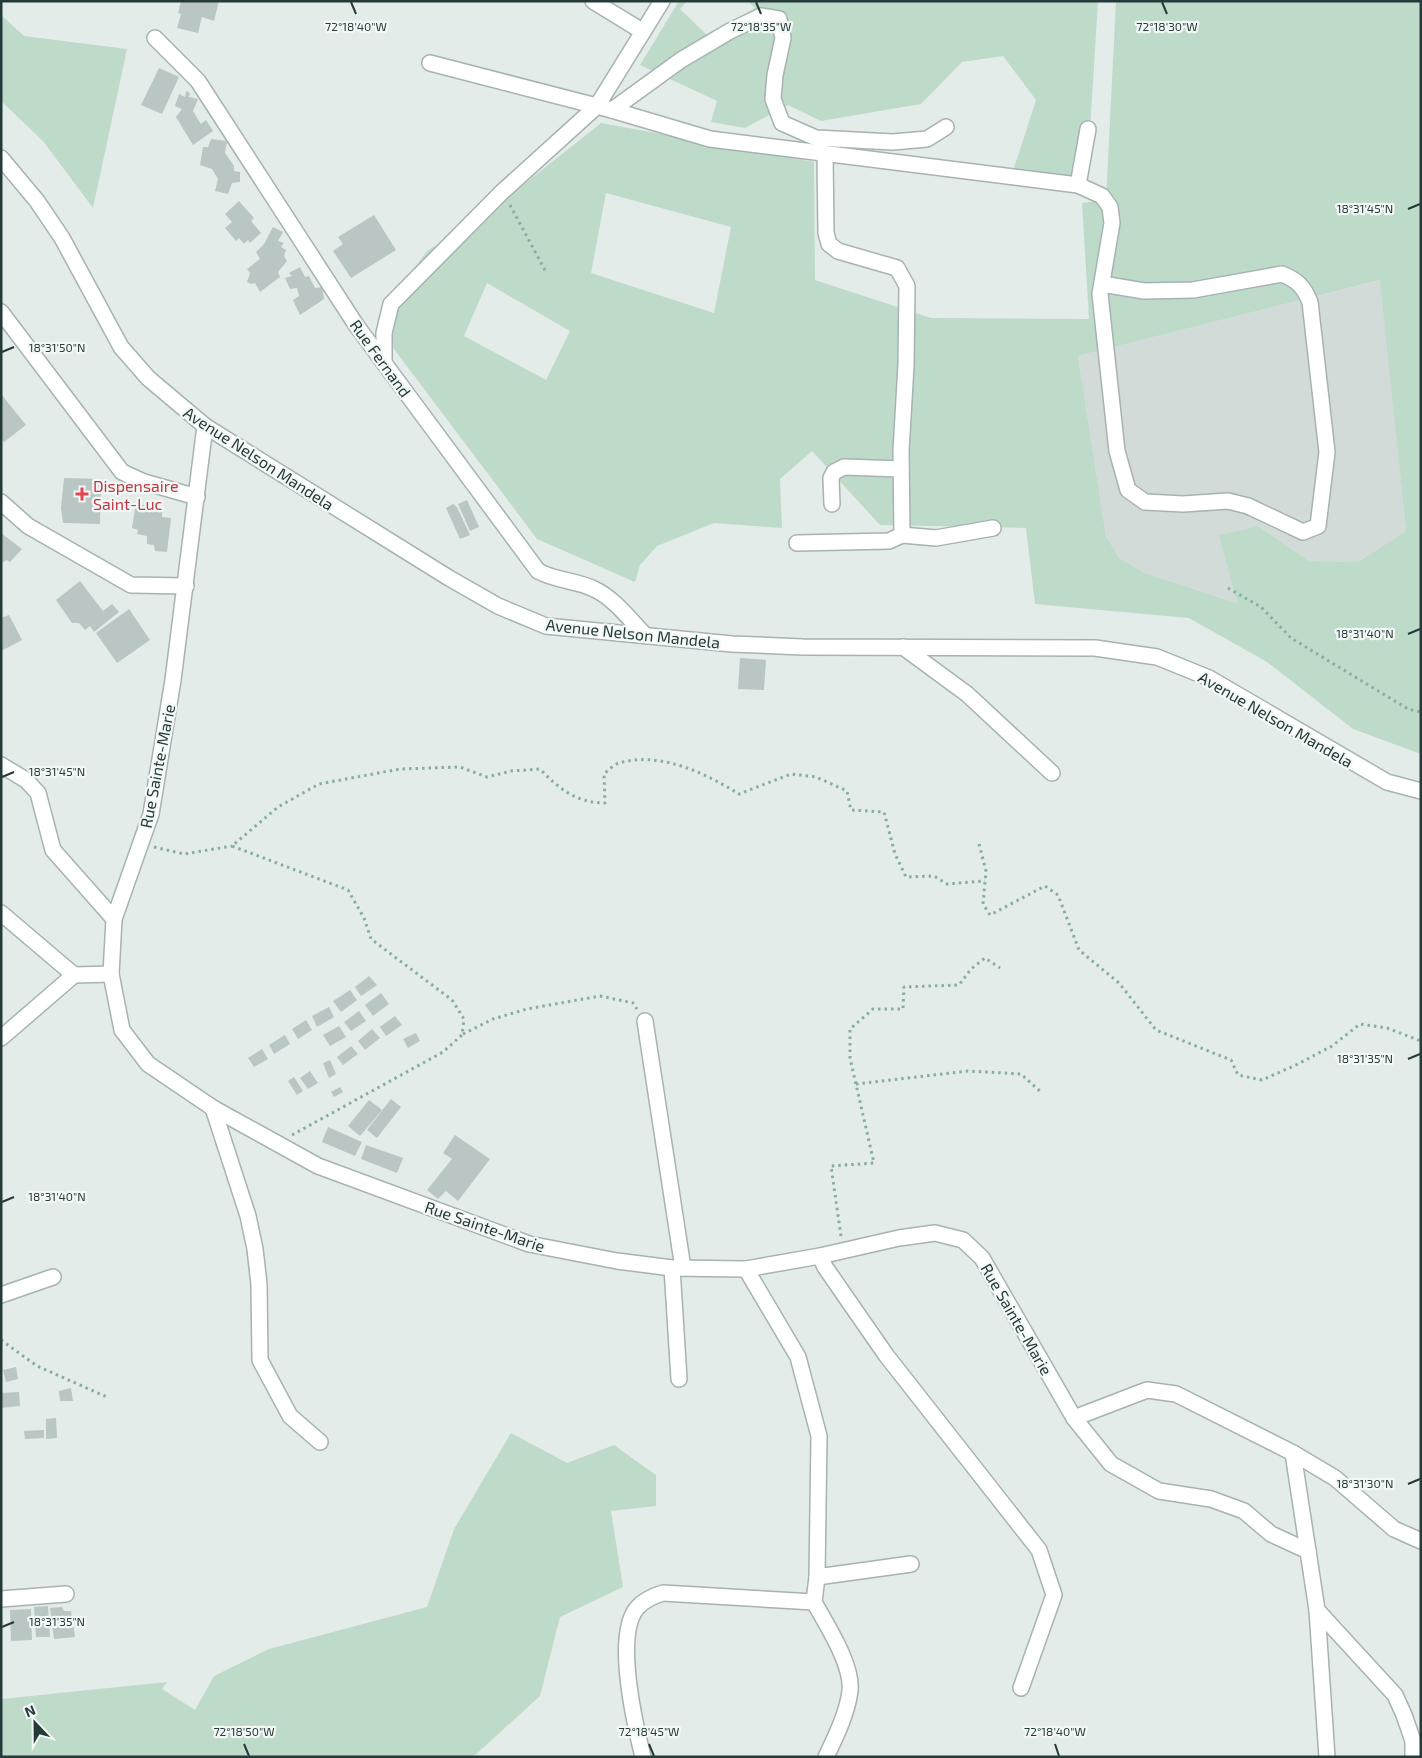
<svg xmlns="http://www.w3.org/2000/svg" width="1422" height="1758" font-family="'Exo 2',sans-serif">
<rect width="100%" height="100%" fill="#e3ece9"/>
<!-- built -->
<polygon fill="#d2dbd8" points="1381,280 1406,531 1358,562 1309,561 1258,526 1220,535 1237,603 1145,573 1119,558 1106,536 1078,356"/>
<!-- green -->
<g fill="#bedbca" fill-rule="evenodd">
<polygon points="679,1 687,1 680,9 708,36 755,8 748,1 1098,1 1087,178 1013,171 1036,100 1003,56 962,62 921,104 821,121 788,105 745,128 711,122 717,101 640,65"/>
<path d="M1116 1H1421V754L1353 729 1267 662 1189 618 1035 604 1026 528 880 525 812 451 780 479 782 528 714 523 657 546 640 565 635 582 537 539 391 345 392 299 427 251 484 216 601 123 814 162 815 280 931 318 1089 319 1082 203 1106 200ZM606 193 731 227 714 313 591 273ZM1380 280 1406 531 1358 562 1309 561 1258 526 1219 535 1237 603 1145 573 1119 558 1106 536 1078 356ZM487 283 570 331 546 380 464 336Z"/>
<polygon points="1,15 24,36 127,49 93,208 43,141 1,101"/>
<polygon points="511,1433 567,1463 614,1445 656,1475 656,1506 611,1511 623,1587 560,1617 540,1696 473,1757 1,1757 1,1699 167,1682 162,1689 195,1710 214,1676 269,1649 427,1607 454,1529"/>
</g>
<!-- building -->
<g fill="#b9c6c3">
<polygon points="181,1 219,1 214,21 202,17 198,33 177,28 181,14 178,13"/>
<polygon points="159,68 179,77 162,114 141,105"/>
<polygon points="186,91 190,93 189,97 198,99 193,111 201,124 206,120 213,131 193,145 176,117 182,109 175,106 179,94 185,97"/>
<polygon points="211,139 227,141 225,153 234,166 234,171 240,172 240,182 232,183 228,194 215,191 218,179 212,169 200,165 203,147 208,147"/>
<polygon points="239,201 254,218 251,221 261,233 250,243 248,240 244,244 239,238 236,241 225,228 232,222 225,214"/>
<polygon points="374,215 396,250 351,278 333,251 343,244 338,237"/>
<polygon points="273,227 283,232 278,241 284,243 281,247 286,250 284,256 287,261 278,272 280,277 260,292 255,283 251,284 247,282 250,273 247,269 260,259 256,252 264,244"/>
<polygon points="300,267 305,277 309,276 315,288 322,287 324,299 300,315 293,300 299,296 297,288 290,289 285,278 292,276 289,273"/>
<polygon points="1,394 26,425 4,442 1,439"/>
<polygon points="64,478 101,479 100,524 63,523 61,508"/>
<polygon points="467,500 479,527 470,531 458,504"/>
<polygon points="136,504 151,506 151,511 162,511 162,517 171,518 167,552 155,551 154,545 147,544 147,536 137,534 138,530 132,528"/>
<polygon points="453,504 457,507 470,535 460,539 446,508"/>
<polygon points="1,533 22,549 10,562 7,560 1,563"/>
<polygon points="80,581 103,611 112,604 119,612 94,632 90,626 85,630 79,623 72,623 56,600"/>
<polygon points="129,609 150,640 117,663 96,633"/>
<polygon points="9,615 22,640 1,651 1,618"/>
<polygon points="740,658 766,660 764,690 738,689"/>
<polygon points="369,976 377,985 361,996 355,987"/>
<polygon points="350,990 357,1000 341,1012 333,1001"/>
<polygon points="381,993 389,1004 373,1016 365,1005"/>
<polygon points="329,1007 334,1017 317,1027 312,1016"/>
<polygon points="359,1011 366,1021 351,1031 344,1022"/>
<polygon points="395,1016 402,1025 386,1036 380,1027"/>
<polygon points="306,1020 312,1030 298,1039 292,1029"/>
<polygon points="339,1026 346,1037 330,1046 323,1035"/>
<polygon points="372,1029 380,1038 365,1050 358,1041"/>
<polygon points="416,1033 420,1041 408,1048 403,1039"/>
<polygon points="285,1035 290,1044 274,1054 269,1045"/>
<polygon points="351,1046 358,1054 343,1065 337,1057"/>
<polygon points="262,1049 268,1059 254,1067 248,1058"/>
<polygon points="330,1060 336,1074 329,1078 323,1063"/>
<polygon points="310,1071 318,1083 308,1089 300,1078"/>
<polygon points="294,1077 303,1091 297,1095 288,1081"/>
<polygon points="340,1087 343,1092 334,1097 331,1092"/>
<polygon points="391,1099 401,1107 377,1138 367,1130"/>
<polygon points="369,1100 382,1110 360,1136 348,1126"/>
<polygon points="328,1127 362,1142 355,1156 322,1142"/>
<polygon points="455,1135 490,1159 458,1201 446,1191 438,1199 427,1190 452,1159 443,1153"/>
<polygon points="366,1145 403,1158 397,1173 361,1159"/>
<polygon points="16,1367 18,1379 6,1382 3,1370"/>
<polygon points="71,1388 73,1401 60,1401 59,1391"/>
<polygon points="19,1392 20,1406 1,1408 1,1393"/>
<polygon points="56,1418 57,1438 46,1439 46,1419"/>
<polygon points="44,1430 44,1438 25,1439 24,1431"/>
<polygon points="48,1606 50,1637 36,1637 34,1607"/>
<polygon points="62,1607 64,1611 71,1611 75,1637 54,1639 50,1608"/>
<polygon points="31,1609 32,1640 11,1641 10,1610"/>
</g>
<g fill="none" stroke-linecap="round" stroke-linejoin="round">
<defs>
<g id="minor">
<polyline points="593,1 642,31"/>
<path d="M155 38 198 81 356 325 538 571C556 581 576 580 594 589 614 598 631 621 646 636"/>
<path d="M430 63 612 110 710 139 1078 185 1102 196 1110 207 1112 223 1100 294 1117 451 1128 490 1145 502 1183 504 1228 501 1248 506 1303 532 1318 526 1327 452 1310 302C1304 287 1297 280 1282 274L1193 290 1144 291 1102 284"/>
<polyline points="612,110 681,60 730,31 761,16 779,19 783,38 775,75 773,99 782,123 816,138 893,142 927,139 946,127"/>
<polyline points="1,158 37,201 62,238 121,347 148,378 205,426 449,578 498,606 546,626 732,644 803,647 1095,648 1157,657 1209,678 1387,782 1421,791"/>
<polyline points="1078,185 1088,129"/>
<polyline points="1,312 122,472 144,482 197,497"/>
<polyline points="384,363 384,333 391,304 502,192 597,106 662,1"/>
<polyline points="205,426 173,680 151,814 114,919 111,974 122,1030 148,1064 213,1108 318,1166 529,1244 617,1261 672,1268 746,1269 820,1256 899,1238 935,1233 963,1240 982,1258 1074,1418 1111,1464 1159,1491 1211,1499 1244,1511 1271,1534 1308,1551"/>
<polyline points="1,502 28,526 131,585 186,586"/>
<polyline points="832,504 831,478 834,472 844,467 901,469"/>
<polyline points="902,535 936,538 993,528"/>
<polyline points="797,543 889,541 902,535 901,451 906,365 907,286 897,268 838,251 829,244 826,233 825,154"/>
<polyline points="903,647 967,694 1052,773"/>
<polyline points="1,765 26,780 38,793 53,850 114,919"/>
<polyline points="1,913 74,975"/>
<polyline points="645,1021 683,1268"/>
<polyline points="1,1038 74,975 111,974"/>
<polyline points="213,1108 248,1216 255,1249 259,1284 260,1360 290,1416 320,1442"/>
<polyline points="820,1256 825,1267 886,1355 1039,1550 1054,1595 1021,1688"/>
<polyline points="672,1268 679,1379"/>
<polyline points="746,1269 798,1357 819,1436 817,1577 911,1564"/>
<polyline points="1,1295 53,1277"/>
<polyline points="1074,1418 1147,1390 1176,1394 1293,1453 1335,1478 1394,1529 1421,1541"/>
<polyline points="1293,1453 1317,1610 1395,1695 1404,1715 1413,1741 1413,1757"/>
<polyline points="1,1599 66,1594"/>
<path d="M814 1602C826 1624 853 1665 850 1691 847 1714 836 1736 826 1757"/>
<polyline points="1317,1610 1327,1757"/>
<path d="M643 1757C635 1725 614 1635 637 1608 644 1600 653 1596 663 1593L814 1602 817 1577"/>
</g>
</defs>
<!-- minor casing -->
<use href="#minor" stroke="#a6b3b1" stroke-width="18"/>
<!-- path -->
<g stroke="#87aca6" stroke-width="3" stroke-dasharray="2.5 4" stroke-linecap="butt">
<polyline points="510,205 546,272"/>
<polyline points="1228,588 1261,607 1291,638 1408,709 1421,712"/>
<polyline points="979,844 986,871 983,904 990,915 1045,886 1058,895 1079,950 1119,983 1156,1030 1231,1060 1238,1075 1262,1080 1296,1065 1332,1046 1360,1024 1387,1028 1421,1041"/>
<polyline points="154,847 184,854 232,846"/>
<polyline points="463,1034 493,1019 527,1009 600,996 633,1003 637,1009"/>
<polyline points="856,1084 968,1071 1021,1074 1042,1093"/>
<path d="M292 1135 443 1052 462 1035 464 1019 452 1000 371 939 364 918 348 890 232 846 278 807 319 784 400 769 460 767 487 777 511 771 540 769C559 789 577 803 605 803L604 774C608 771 614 764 619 763 660 751 705 773 739 794L791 774 816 777 847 791 851 810 884 812 895 854 906 877 934 876 947 884 985 881"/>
<polyline points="841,1236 831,1166 874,1163 850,1058 850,1029 873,1009 903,1009 904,987 959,985 971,969 985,958 1000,968"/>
<polyline points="1,1340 37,1366 107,1397"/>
</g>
<!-- minor -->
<use href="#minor" stroke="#fff" stroke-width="15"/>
</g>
<!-- ticks -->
<path fill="none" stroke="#253b39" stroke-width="2" d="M351 2 356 14M756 2 761 14M1162 2 1167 14M1408 209 1420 204M2 352 14 347M1408 634 1420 629M2 777 14 772M1408 1059 1420 1054M2 1202 14 1197M1408 1484 1420 1479M2 1627 14 1622M244 1744 249 1756M649 1744 654 1756M1055 1744 1059 1756"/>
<!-- markers -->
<path fill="#e0444e" stroke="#f3f8f7" stroke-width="2" d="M79.5 486.5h5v5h5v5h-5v5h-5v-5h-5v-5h5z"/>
<g text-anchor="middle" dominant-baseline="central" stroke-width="4.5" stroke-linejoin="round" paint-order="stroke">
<!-- street labels -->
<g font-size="16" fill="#253b39" stroke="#f3f8f7">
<text transform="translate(381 358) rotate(54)">Rue Fernand</text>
<text transform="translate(259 458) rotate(33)">Avenue Nelson Mandela</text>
<text transform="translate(633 633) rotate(6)">Avenue Nelson Mandela</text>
<text transform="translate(1276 719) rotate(30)">Avenue Nelson Mandela</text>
<text transform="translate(157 766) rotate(-79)">Rue Sainte-Marie</text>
<text transform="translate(485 1226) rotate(19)">Rue Sainte-Marie</text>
<text transform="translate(1017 1319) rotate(60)">Rue Sainte-Marie</text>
</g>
<!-- health labels -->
<g font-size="16" fill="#be3a42" stroke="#f3f8f7" text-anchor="start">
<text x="93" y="485">Dispensaire<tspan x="93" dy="18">Saint-Luc</tspan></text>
</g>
</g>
<g font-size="12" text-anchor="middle" fill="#253b39" stroke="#f3f8f7" stroke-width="4.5" stroke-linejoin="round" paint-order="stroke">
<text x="356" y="31">72°18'40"W</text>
<text x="761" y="31">72°18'35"W</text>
<text x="1167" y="31">72°18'30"W</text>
<text x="1365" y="213">18°31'45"N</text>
<text x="57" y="352">18°31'50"N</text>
<text x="1365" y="638">18°31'40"N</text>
<text x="57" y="776">18°31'45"N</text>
<text x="1365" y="1063">18°31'35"N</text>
<text x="57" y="1201">18°31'40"N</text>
<text x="1365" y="1488">18°31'30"N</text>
<text x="57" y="1626">18°31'35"N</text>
<text x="244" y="1736">72°18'50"W</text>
<text x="649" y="1736">72°18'45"W</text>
<text x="1055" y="1736">72°18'40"W</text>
</g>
<!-- border -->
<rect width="1422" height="1758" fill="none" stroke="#253b39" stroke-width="5"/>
<!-- north arrow -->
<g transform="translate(35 1723) rotate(338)" stroke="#f3f8f7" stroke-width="4" paint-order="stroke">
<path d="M0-4L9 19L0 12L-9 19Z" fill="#253b39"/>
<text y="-8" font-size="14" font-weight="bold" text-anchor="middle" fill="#253b39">N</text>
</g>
</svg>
